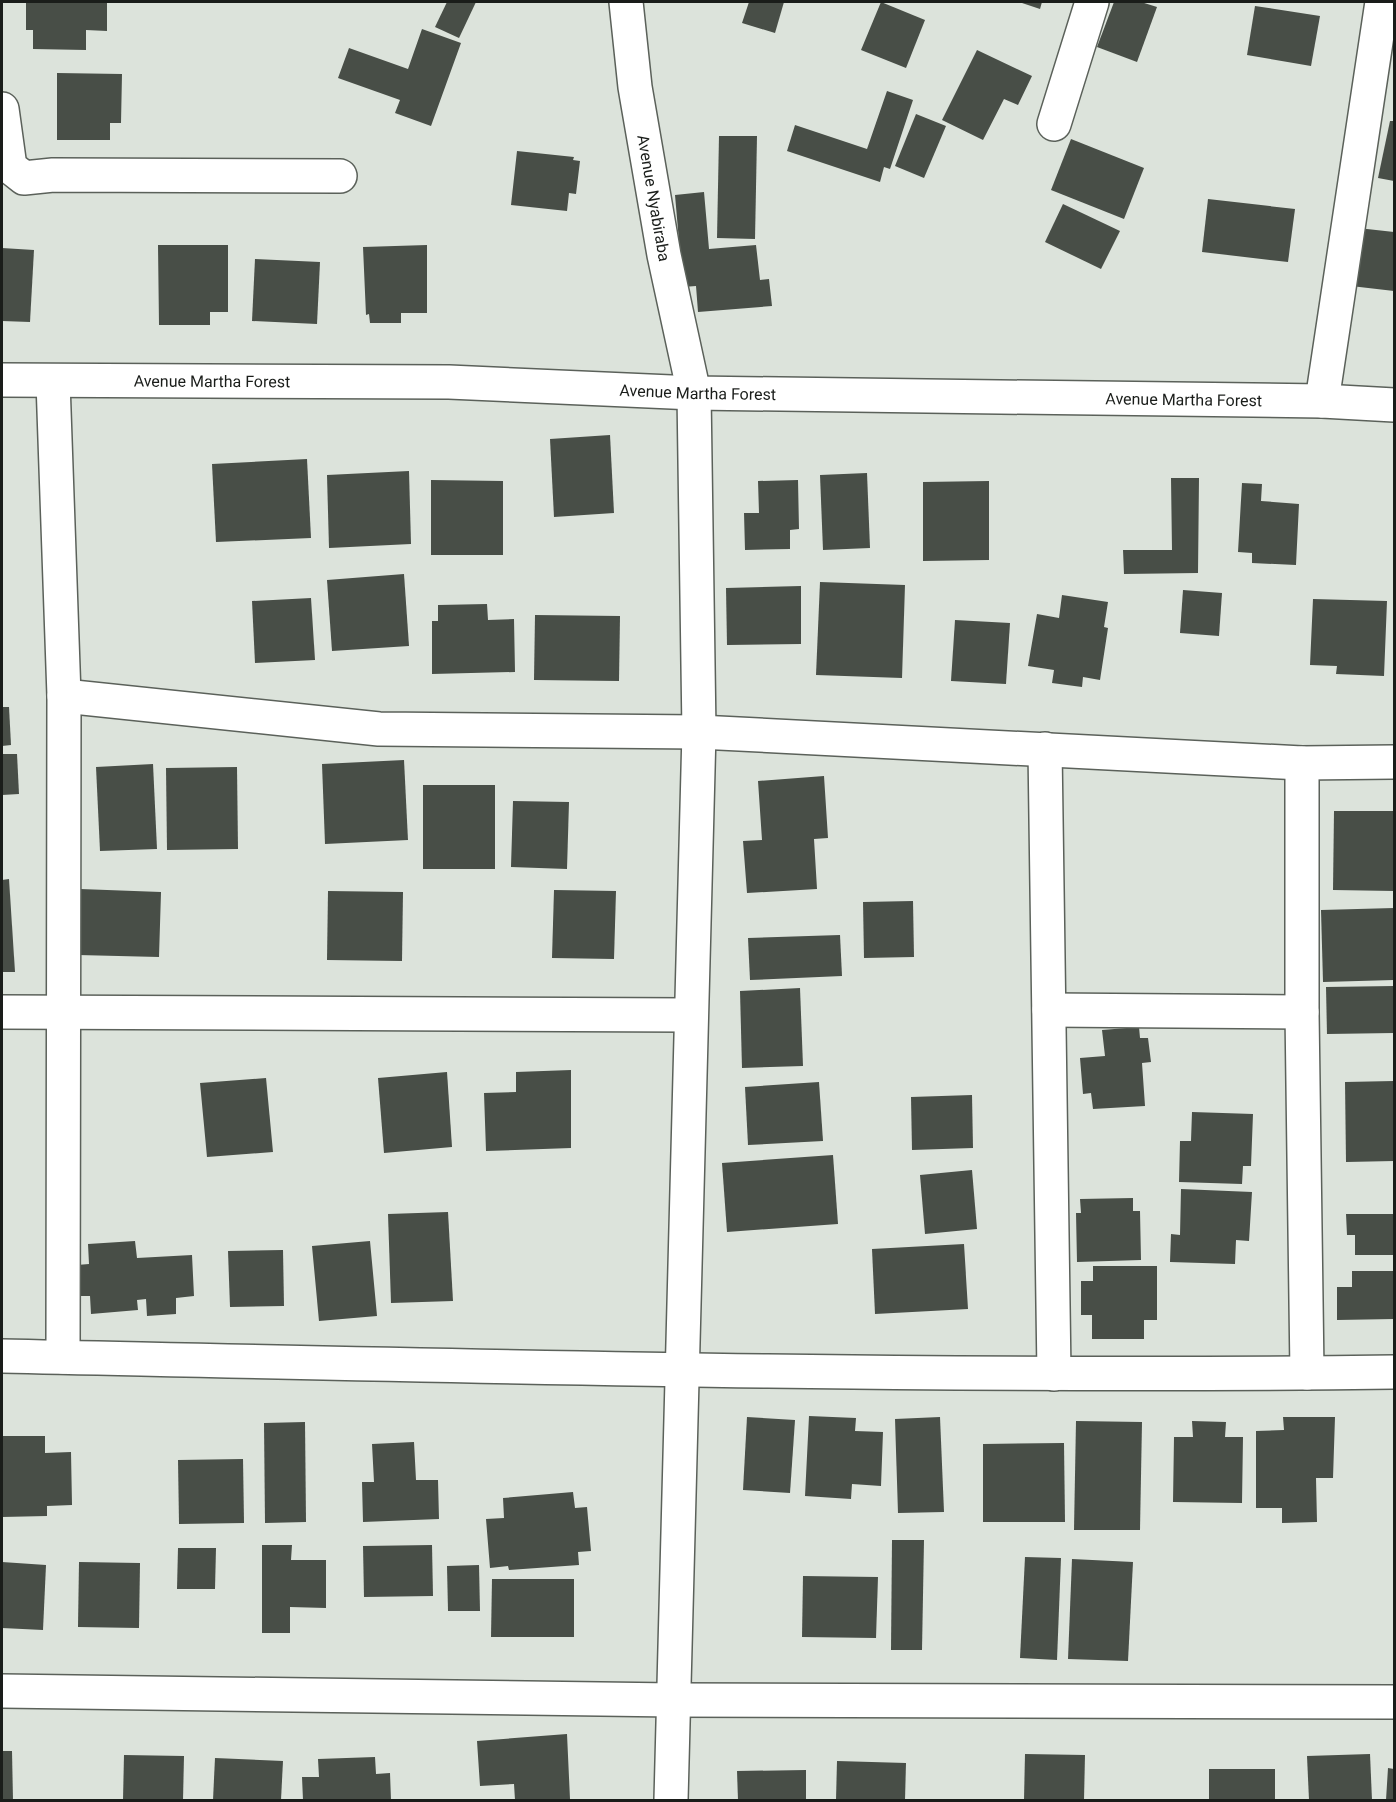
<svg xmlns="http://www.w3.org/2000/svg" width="1396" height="1802" font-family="Roboto,sans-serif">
<rect width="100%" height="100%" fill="#dce3db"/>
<!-- building -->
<g fill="#484e47">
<polygon points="26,2 107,2 107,31 86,30 86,50 33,49 33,30 26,30"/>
<polygon points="447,2 476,2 459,38 435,27"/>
<polygon points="749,2 784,2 775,33 742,23"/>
<polygon points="881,2 925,20 906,68 861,50"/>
<polygon points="1019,2 1042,2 1040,9"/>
<polygon points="1114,2 1141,2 1157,7 1137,62 1097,47"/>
<polygon points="1255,6 1320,16 1311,66 1247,55"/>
<polygon points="422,29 461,43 431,126 395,113 400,100 338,78 349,48 408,69"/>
<polygon points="977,50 1032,76 1018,105 1004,99 983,140 942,120"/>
<polygon points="57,73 122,74 121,123 110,123 110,140 57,140"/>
<polygon points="887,91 913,100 890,169 884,167 880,182 787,151 795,125 867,149"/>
<polygon points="916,114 946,126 924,178 895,166"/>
<polygon points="1390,121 1394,121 1394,181 1378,178"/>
<polygon points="719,136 757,136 755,239 717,238"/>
<polygon points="1071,139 1144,168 1124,219 1051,190"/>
<polygon points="517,151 574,157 573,160 580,161 576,194 569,193 567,211 511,205"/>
<polygon points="704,192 709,249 756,245 760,280 769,279 772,306 698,312 696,286 683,287 675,195"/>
<polygon points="1208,199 1295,209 1288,262 1202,252"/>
<polygon points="1063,204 1120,231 1101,269 1045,242"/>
<polygon points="1358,228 1394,232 1394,291 1351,286"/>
<polygon points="158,245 228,245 228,312 210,312 210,325 159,325"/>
<polygon points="427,245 427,313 401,313 401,323 370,323 369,314 366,315 363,247"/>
<polygon points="2,248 34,250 30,322 2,321"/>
<polygon points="255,259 320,262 317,324 252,321"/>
<polygon points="610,435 614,513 554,517 550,439"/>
<polygon points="307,459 311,538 216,542 212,464"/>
<polygon points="409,471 411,544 329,548 327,475"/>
<polygon points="867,473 870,548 823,550 820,475"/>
<polygon points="1171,478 1199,478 1198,573 1124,574 1123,550 1172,550"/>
<polygon points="431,480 503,481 503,555 431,555"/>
<polygon points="798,480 799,529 790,530 790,549 745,550 744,513 759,513 758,481"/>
<polygon points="989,481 989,560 923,561 923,482"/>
<polygon points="1242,483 1262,484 1261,501 1299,504 1296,565 1252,563 1252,553 1238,552"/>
<polygon points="404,574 409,646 332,651 327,580"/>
<polygon points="820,582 905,585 902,678 816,675"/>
<polygon points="801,586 801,644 727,645 726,588"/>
<polygon points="1183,590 1222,593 1219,636 1180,633"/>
<polygon points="1062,595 1108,602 1104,627 1108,628 1100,680 1083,677 1082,687 1052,683 1054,670 1028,666 1037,614 1059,618"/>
<polygon points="311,598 315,660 255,663 252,601"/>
<polygon points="1313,599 1387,601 1384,676 1336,674 1337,666 1310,665"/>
<polygon points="487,604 488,620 514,619 515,672 432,674 432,621 438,621 438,605"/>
<polygon points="535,615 620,616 619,681 534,680"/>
<polygon points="955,620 1010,623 1006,684 951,681"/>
<polygon points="2,707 9,707 11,745 2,746"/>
<polygon points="2,754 17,754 19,794 2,795"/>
<polygon points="404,760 408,840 325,844 322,764"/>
<polygon points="153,764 157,849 100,851 96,767"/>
<polygon points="237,767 238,849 167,850 166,768"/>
<polygon points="824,776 828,838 814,839 817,889 747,893 743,841 762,840 758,781"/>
<rect x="423" y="785" width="72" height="84"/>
<polygon points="513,801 569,802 567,869 511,867"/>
<polygon points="1334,811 1394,811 1394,891 1333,890"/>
<polygon points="9,879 15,972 2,972 2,880"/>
<polygon points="80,889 161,892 159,957 78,955"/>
<polygon points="554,890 616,891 614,959 552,958"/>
<polygon points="328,891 403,892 402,961 327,960"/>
<polygon points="913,901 914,957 864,958 863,902"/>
<polygon points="1394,908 1394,980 1323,982 1321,910"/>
<polygon points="840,935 842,976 750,980 748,938"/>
<polygon points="1394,986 1394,1033 1327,1034 1326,987"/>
<polygon points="800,988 803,1066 742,1068 740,991"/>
<polygon points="1139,1027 1140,1038 1148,1038 1151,1062 1142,1063 1145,1106 1093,1109 1091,1093 1083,1094 1080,1058 1105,1056 1102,1030"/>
<polygon points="571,1070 571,1148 486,1151 484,1093 516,1092 516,1072"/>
<polygon points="447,1072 452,1147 384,1153 378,1078"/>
<polygon points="266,1078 273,1152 207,1157 200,1083"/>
<polygon points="1394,1081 1394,1161 1346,1162 1345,1082"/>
<polygon points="819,1082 823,1141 748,1145 745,1087"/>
<polygon points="972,1095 973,1148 912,1150 911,1097"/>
<polygon points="1192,1112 1253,1114 1251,1166 1243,1166 1242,1184 1179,1182 1180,1141 1191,1141"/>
<polygon points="833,1155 838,1224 727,1232 722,1163"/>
<polygon points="972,1170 977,1229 925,1234 920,1175"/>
<polygon points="1181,1189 1252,1192 1249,1241 1236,1240 1235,1264 1170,1262 1171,1234 1180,1235"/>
<polygon points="1133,1198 1133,1211 1140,1211 1141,1260 1077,1262 1076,1213 1081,1213 1080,1199"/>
<polygon points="448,1212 453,1301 391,1303 388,1214"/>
<polygon points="1346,1214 1394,1214 1394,1255 1355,1255 1355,1235 1347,1235"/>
<polygon points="135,1241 137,1258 192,1255 194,1296 176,1298 176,1314 147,1316 146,1299 137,1300 138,1310 91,1314 90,1296 79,1296 77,1265 89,1264 88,1244"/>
<polygon points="370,1241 377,1316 319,1321 312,1246"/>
<polygon points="964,1244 968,1309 875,1314 872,1249"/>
<polygon points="283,1250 284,1306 230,1307 228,1251"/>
<polygon points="1093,1266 1157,1266 1157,1320 1144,1320 1144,1339 1092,1339 1092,1315 1081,1315 1081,1281 1093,1281"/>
<polygon points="1352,1271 1394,1271 1394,1319 1337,1320 1337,1287 1352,1287"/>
<polygon points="809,1416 856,1418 855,1431 883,1432 881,1486 852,1484 851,1499 805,1496"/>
<polygon points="747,1417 795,1420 790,1493 743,1490"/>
<polygon points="940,1417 944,1512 898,1513 895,1419"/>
<polygon points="1283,1417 1335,1417 1333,1478 1316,1478 1317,1522 1282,1523 1282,1508 1256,1508 1256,1431 1284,1430"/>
<polygon points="1076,1421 1142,1422 1140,1530 1074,1530"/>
<polygon points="1192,1421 1226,1422 1225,1437 1243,1437 1242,1503 1173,1502 1174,1437 1193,1437"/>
<polygon points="305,1422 306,1522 265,1523 264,1423"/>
<polygon points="2,1436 45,1436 45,1453 71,1452 72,1505 47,1506 47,1516 2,1517"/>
<polygon points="414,1442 416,1480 438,1480 439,1519 363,1522 362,1482 374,1482 372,1444"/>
<polygon points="1064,1443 1065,1522 983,1522 983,1444"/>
<polygon points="243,1459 244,1523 179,1524 178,1460"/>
<polygon points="573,1492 575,1508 587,1507 591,1551 578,1552 579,1565 509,1570 508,1566 490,1568 486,1519 504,1518 503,1498"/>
<polygon points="892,1540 924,1540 922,1650 891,1650"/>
<polygon points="262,1545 292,1545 291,1560 326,1560 326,1608 290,1607 290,1633 262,1633"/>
<polygon points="432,1545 433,1596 364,1597 363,1546"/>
<polygon points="178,1548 216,1548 215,1589 177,1589"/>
<polygon points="1025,1557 1061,1558 1057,1660 1020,1658"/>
<polygon points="1072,1559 1133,1562 1128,1661 1068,1659"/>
<polygon points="2,1562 46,1565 43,1630 2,1628"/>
<polygon points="79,1562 140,1563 139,1628 78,1627"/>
<polygon points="479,1565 480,1611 448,1611 447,1566"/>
<polygon points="803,1576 878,1577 876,1638 802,1637"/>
<polygon points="492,1579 574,1579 574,1637 491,1637"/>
<polygon points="567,1734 570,1799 515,1800 514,1784 480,1786 477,1741"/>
<polygon points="2,1751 12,1751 13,1800 2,1800"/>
<polygon points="1025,1754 1085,1755 1084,1800 1024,1800"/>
<polygon points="1370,1754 1372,1800 1309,1800 1307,1756"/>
<polygon points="124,1755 184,1756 183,1800 123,1800"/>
<polygon points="375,1757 376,1774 390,1773 391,1800 303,1800 302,1777 319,1777 318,1759"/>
<polygon points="215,1758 283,1761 281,1800 213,1800"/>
<polygon points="837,1761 906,1763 905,1800 836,1800"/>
<polygon points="1388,1768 1394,1769 1394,1800 1386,1800"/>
<rect x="1209" y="1769" width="66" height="31"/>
<polygon points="806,1770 806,1800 738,1800 737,1771"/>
</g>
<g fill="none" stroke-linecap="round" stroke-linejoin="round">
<defs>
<g id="minor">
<path id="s1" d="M626 2 635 87 664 255 694 393 699 732 671 1800"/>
<polyline points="2,109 10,167 24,178 53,175 340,176"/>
<polyline points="1054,124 1092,2"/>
<path id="s2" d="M2 380 449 382 694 393 1322 401 1394 405"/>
<polyline points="53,382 64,696 63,1357"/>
<polyline points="1322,401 1382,2"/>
<polyline points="64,696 379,729 699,732 1302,763 1394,762"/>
<polyline points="1045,749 1054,1374"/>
<polyline points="1302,763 1302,1012 1307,1373"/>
<polyline points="1049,1010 1302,1012"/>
<polyline points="2,1012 690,1015"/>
<path d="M2 1356C466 1366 930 1378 1394 1372"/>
<polyline points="2,1691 674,1700 1394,1702"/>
</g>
</defs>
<!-- minor casing -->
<use href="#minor" stroke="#5b615a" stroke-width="36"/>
<!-- minor -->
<use href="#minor" stroke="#fff" stroke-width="33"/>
</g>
<g text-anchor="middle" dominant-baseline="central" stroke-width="6" stroke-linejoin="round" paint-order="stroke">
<!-- street labels -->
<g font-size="16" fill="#1a1d1a" stroke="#dce3db">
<text stroke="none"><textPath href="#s1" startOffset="198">Avenue Nyabiraba</textPath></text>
<text stroke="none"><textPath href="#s2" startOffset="210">Avenue Martha Forest</textPath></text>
<text stroke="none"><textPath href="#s2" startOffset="696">Avenue Martha Forest</textPath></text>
<text stroke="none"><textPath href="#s2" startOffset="1182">Avenue Martha Forest</textPath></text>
</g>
</g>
<!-- border -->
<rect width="1396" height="1802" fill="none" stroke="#1a1d1a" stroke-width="6"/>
</svg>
